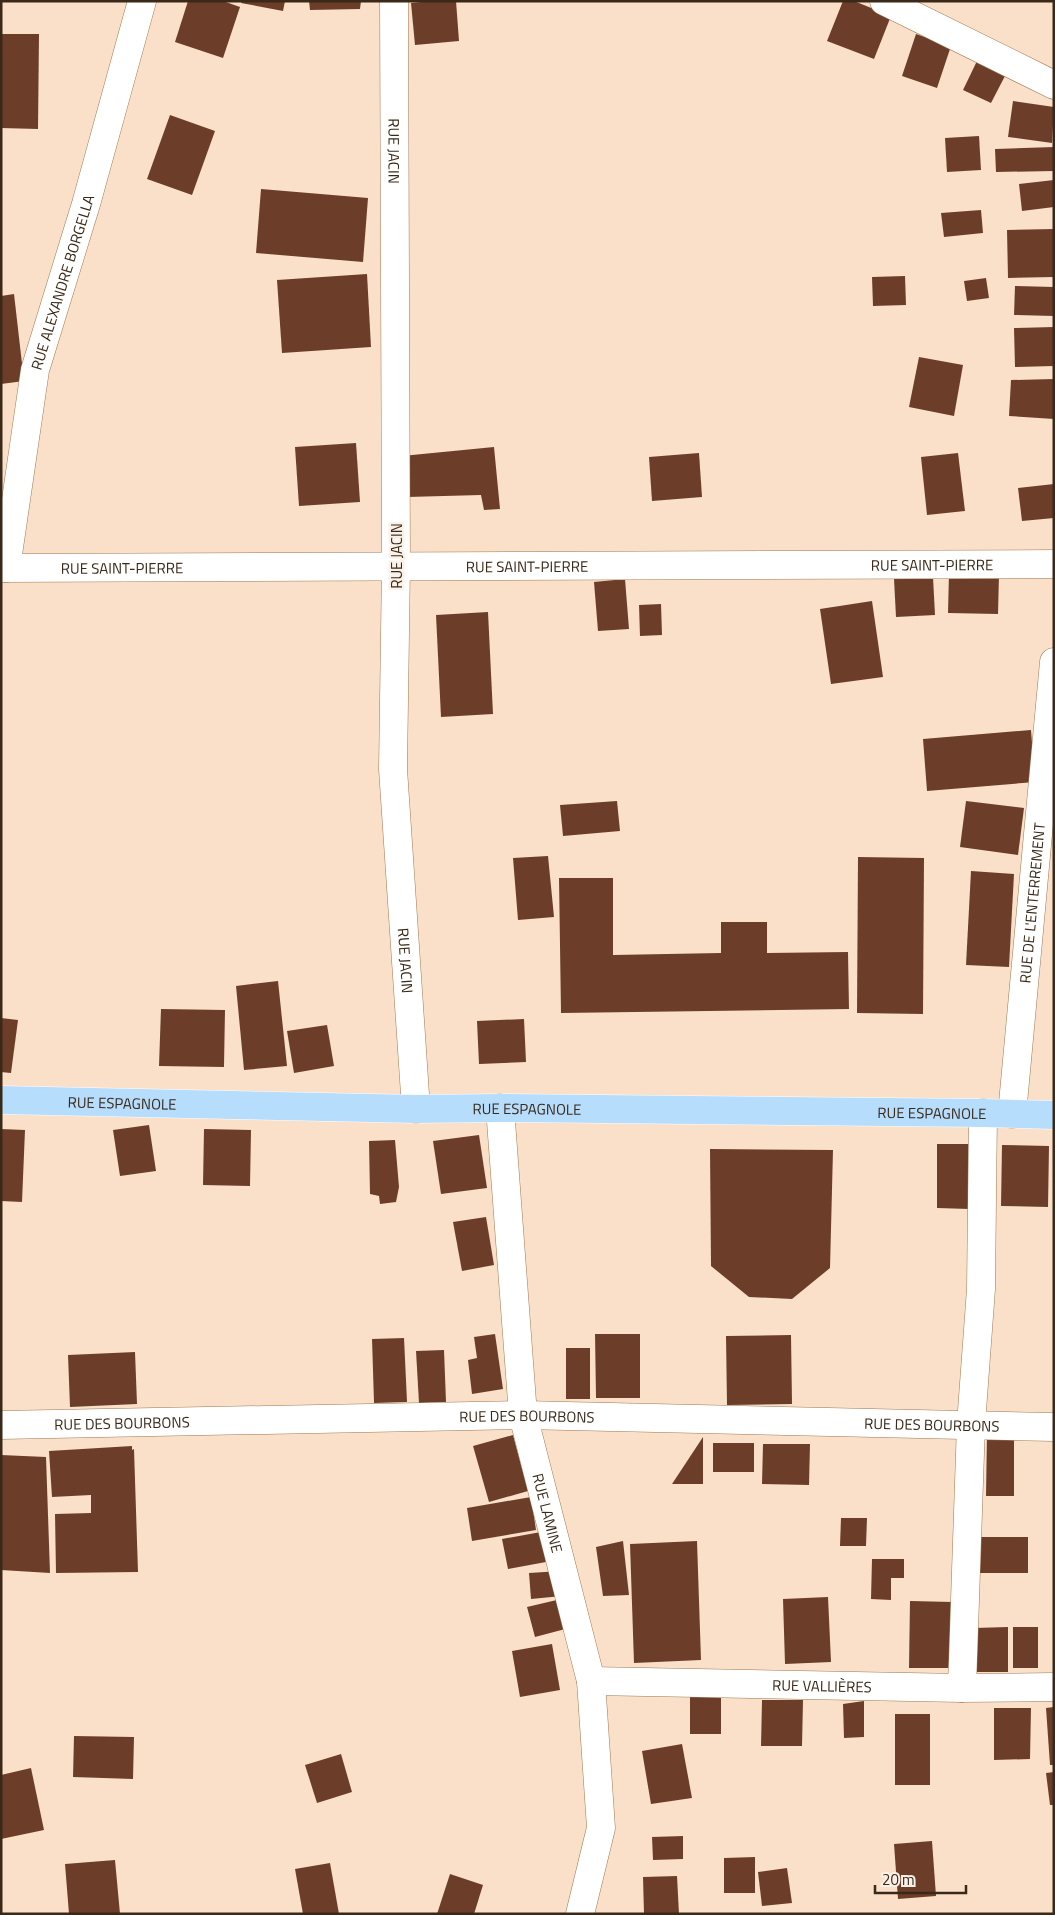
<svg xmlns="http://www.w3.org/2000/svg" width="1055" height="1915" font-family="'Titillium Web',sans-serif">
<rect width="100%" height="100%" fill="#fae0c8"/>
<!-- building -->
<g fill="#6c3e29">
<polygon points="188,1 223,1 240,7 223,58 175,42"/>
<polygon points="242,1 285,1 283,11 241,3"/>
<polygon points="309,1 361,1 360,9 310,10"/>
<polygon points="431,1 456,1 459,41 415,45 411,3"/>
<polygon points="843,1 854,1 891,16 874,59 827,41"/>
<polygon points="1,34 39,34 38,129 1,128"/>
<polygon points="916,34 951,46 937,88 902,76"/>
<polygon points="977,61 1006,74 991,103 963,90"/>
<polygon points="1013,101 1054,107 1052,143 1008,137"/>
<polygon points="170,115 215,131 192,195 147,179"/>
<polygon points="979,136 981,170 947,172 945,138"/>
<polygon points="1054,147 1054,171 996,172 995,149"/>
<polygon points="1054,180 1054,207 1022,211 1019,184"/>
<polygon points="261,189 368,198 363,262 256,253"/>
<polygon points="981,210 983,233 944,237 941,213"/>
<polygon points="1054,229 1054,277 1008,278 1007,230"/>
<polygon points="367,274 371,347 282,353 277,280"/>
<polygon points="905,276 906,305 873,306 872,277"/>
<polygon points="986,278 989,298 967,301 964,281"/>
<polygon points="1015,286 1054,287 1054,316 1014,315"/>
<polygon points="14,294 24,381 1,384 1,296"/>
<polygon points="1054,327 1054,366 1015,367 1014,328"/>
<polygon points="919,357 963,365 954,416 909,407"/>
<polygon points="1054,379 1054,419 1009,416 1011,380"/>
<polygon points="356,443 360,502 299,506 295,447"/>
<polygon points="494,447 500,509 484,510 481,495 407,497 402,456"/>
<polygon points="699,453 702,497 652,501 649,457"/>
<polygon points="958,453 965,511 927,515 921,457"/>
<polygon points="1054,484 1054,518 1022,521 1018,488"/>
<polygon points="949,573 999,574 998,614 948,613"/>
<polygon points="933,577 935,615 896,617 894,579"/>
<polygon points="625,579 629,629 598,631 594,582"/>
<polygon points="872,601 883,677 831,684 820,609"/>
<polygon points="661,604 662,635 640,636 639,605"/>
<polygon points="488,612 493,714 441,717 436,615"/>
<polygon points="1031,730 1035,782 927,791 923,739"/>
<polygon points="617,801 620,831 563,836 560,805"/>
<polygon points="966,801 1024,808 1018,855 960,847"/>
<polygon points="548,856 554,917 518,920 513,858"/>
<polygon points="858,857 924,858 923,1014 857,1013"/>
<polygon points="971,871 1014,874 1009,967 966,965"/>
<polygon points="559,878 613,878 613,955 721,953 721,922 767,922 767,953 848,952 849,1009 561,1013"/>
<polygon points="278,981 287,1066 244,1070 236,986"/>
<polygon points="161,1009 225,1010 224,1067 159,1066"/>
<polygon points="1,1018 18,1020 11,1073 1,1072"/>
<polygon points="524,1019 526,1062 479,1064 477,1021"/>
<polygon points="327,1025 334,1066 294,1073 287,1031"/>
<polygon points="149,1125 156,1171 120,1176 113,1130"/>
<polygon points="1,1129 25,1130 22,1202 1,1201"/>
<polygon points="204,1129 251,1130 250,1186 203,1185"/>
<polygon points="479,1135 487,1188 441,1194 433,1141"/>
<polygon points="395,1140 399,1187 396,1202 380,1204 379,1196 370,1194 369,1141"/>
<polygon points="937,1144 970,1144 969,1209 937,1208"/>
<polygon points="1002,1145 1049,1146 1048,1207 1001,1206"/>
<polygon points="710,1149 833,1150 830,1268 792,1299 749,1297 711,1266"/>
<polygon points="486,1217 494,1265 462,1271 453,1222"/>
<polygon points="495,1334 503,1389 472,1394 468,1360 477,1358 474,1337"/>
<polygon points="595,1334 640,1334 640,1398 596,1398"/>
<polygon points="791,1335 792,1404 727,1405 726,1336"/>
<polygon points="404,1338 407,1402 374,1403 372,1339"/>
<rect x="566" y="1348" width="24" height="51"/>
<polygon points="444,1350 446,1402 419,1403 416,1351"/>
<polygon points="135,1352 137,1404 70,1407 68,1355"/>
<polygon points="987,1433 1014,1433 1014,1496 986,1496"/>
<polygon points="513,1435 528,1491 489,1502 473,1446"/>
<polygon points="703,1437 703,1484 672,1484"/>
<rect x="713" y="1443" width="41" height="29"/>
<polygon points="763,1444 810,1444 809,1485 762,1484"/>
<polygon points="132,1446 132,1450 134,1449 138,1572 56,1573 55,1514 91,1513 91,1495 52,1497 49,1451"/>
<polygon points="1,1455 46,1457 50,1573 1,1570"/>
<polygon points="531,1497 536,1530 472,1541 467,1508"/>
<polygon points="841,1518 867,1518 866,1546 840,1546"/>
<polygon points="541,1532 546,1562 508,1569 502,1539"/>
<rect x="980" y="1537" width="48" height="36"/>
<polygon points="623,1541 629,1595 603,1596 596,1547"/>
<polygon points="697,1541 701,1660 634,1663 630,1544"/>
<polygon points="872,1559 904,1559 904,1578 891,1578 891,1600 871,1599"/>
<polygon points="560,1571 562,1596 531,1599 529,1573"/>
<polygon points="828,1597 831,1662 785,1664 783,1599"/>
<polygon points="561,1599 569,1628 535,1637 527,1607"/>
<polygon points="910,1601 953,1602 952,1668 909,1668"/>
<polygon points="1008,1627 1008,1672 975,1672 974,1628"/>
<rect x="1013" y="1627" width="25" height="41"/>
<polygon points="552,1644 560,1690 520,1697 512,1651"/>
<rect x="690" y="1696" width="31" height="38"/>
<polygon points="762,1700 803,1700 802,1746 761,1746"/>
<polygon points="864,1701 864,1737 844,1738 843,1704"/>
<polygon points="1054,1707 1054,1765 1050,1765 1046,1708"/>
<polygon points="994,1708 1031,1708 1030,1759 994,1760"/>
<rect x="895" y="1714" width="35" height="71"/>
<polygon points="74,1736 134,1737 133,1779 73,1777"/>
<polygon points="682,1744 692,1798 651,1804 642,1751"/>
<polygon points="341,1754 352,1792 317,1803 305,1765"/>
<polygon points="31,1768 44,1830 1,1839 1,1775"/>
<polygon points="1054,1772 1054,1805 1050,1805 1046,1773"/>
<polygon points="683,1836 683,1859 653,1860 652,1837"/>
<polygon points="932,1841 936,1896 898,1899 894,1844"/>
<polygon points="755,1857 755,1893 724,1893 724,1858"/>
<polygon points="115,1860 120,1914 69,1914 65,1864"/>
<polygon points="330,1863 339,1914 303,1914 295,1869"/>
<polygon points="787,1868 792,1903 762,1906 758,1872"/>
<polygon points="450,1874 483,1885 474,1914 437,1914"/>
<polygon points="677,1876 679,1914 644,1914 643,1877"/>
</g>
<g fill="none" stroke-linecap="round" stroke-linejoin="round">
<defs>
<g id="minor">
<path id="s1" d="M394 1 396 565 393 769 416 1109"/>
<polyline points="884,1 1054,85"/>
<path id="s2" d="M1 568 1054 564"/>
<path id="s3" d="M6 568 35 370 86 204 142 1"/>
<path id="s4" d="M500 1108 523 1415 591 1681 601 1828 580 1914"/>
<path id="s5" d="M1012 1114 1054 662"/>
<path id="s6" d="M1 1425 523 1415 1054 1427"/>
<path id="s7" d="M591 1681 962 1688 1054 1687"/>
<polyline points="962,1688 971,1424 981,1289 983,1113"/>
</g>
<g id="major">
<path id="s8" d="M1 1100 416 1109 500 1108 983 1113 1054 1115"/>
</g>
</defs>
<!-- minor casing -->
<use href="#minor" stroke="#9f7851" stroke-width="29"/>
<!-- major casing -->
<use href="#major" stroke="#fff" stroke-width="29"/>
<!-- minor -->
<use href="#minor" stroke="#fff" stroke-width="28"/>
<!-- major -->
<use href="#major" stroke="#b7ddfd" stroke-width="28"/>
</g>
<g text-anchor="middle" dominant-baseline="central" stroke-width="5" stroke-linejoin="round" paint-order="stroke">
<!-- street labels -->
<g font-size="15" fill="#3a2919" stroke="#faf1e9">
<text stroke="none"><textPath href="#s1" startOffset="150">RUE JACIN</textPath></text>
<text stroke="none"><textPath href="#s3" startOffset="292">RUE ALEXANDRE BORGELLA</textPath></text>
<text transform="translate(396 556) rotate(-90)">RUE JACIN</text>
<text stroke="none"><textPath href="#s2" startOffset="931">RUE SAINT-PIERRE</textPath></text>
<text stroke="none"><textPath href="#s2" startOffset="526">RUE SAINT-PIERRE</textPath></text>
<text stroke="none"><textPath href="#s2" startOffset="121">RUE SAINT-PIERRE</textPath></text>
<text stroke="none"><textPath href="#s5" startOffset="212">RUE DE L'ENTERREMENT</textPath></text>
<text stroke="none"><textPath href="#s1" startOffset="960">RUE JACIN</textPath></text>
<text stroke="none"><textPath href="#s8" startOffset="121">RUE ESPAGNOLE</textPath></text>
<text stroke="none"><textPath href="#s8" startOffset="526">RUE ESPAGNOLE</textPath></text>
<text stroke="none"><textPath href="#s8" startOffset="931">RUE ESPAGNOLE</textPath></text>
<text stroke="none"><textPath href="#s6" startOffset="526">RUE DES BOURBONS</textPath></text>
<text stroke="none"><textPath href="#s6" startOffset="121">RUE DES BOURBONS</textPath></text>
<text stroke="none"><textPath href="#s6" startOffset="931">RUE DES BOURBONS</textPath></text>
<text stroke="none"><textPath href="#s4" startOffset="409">RUE LAMINE</textPath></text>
<text stroke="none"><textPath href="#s7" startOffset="231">RUE VALLIÈRES</textPath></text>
</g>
</g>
<!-- border -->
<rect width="1055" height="1915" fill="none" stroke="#3a2919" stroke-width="5"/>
<!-- scale -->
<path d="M875 1885v8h91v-8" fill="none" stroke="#3a2919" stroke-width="2.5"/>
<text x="882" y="1885" font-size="15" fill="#3a2919" stroke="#faf1e9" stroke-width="4" paint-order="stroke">20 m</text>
</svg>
